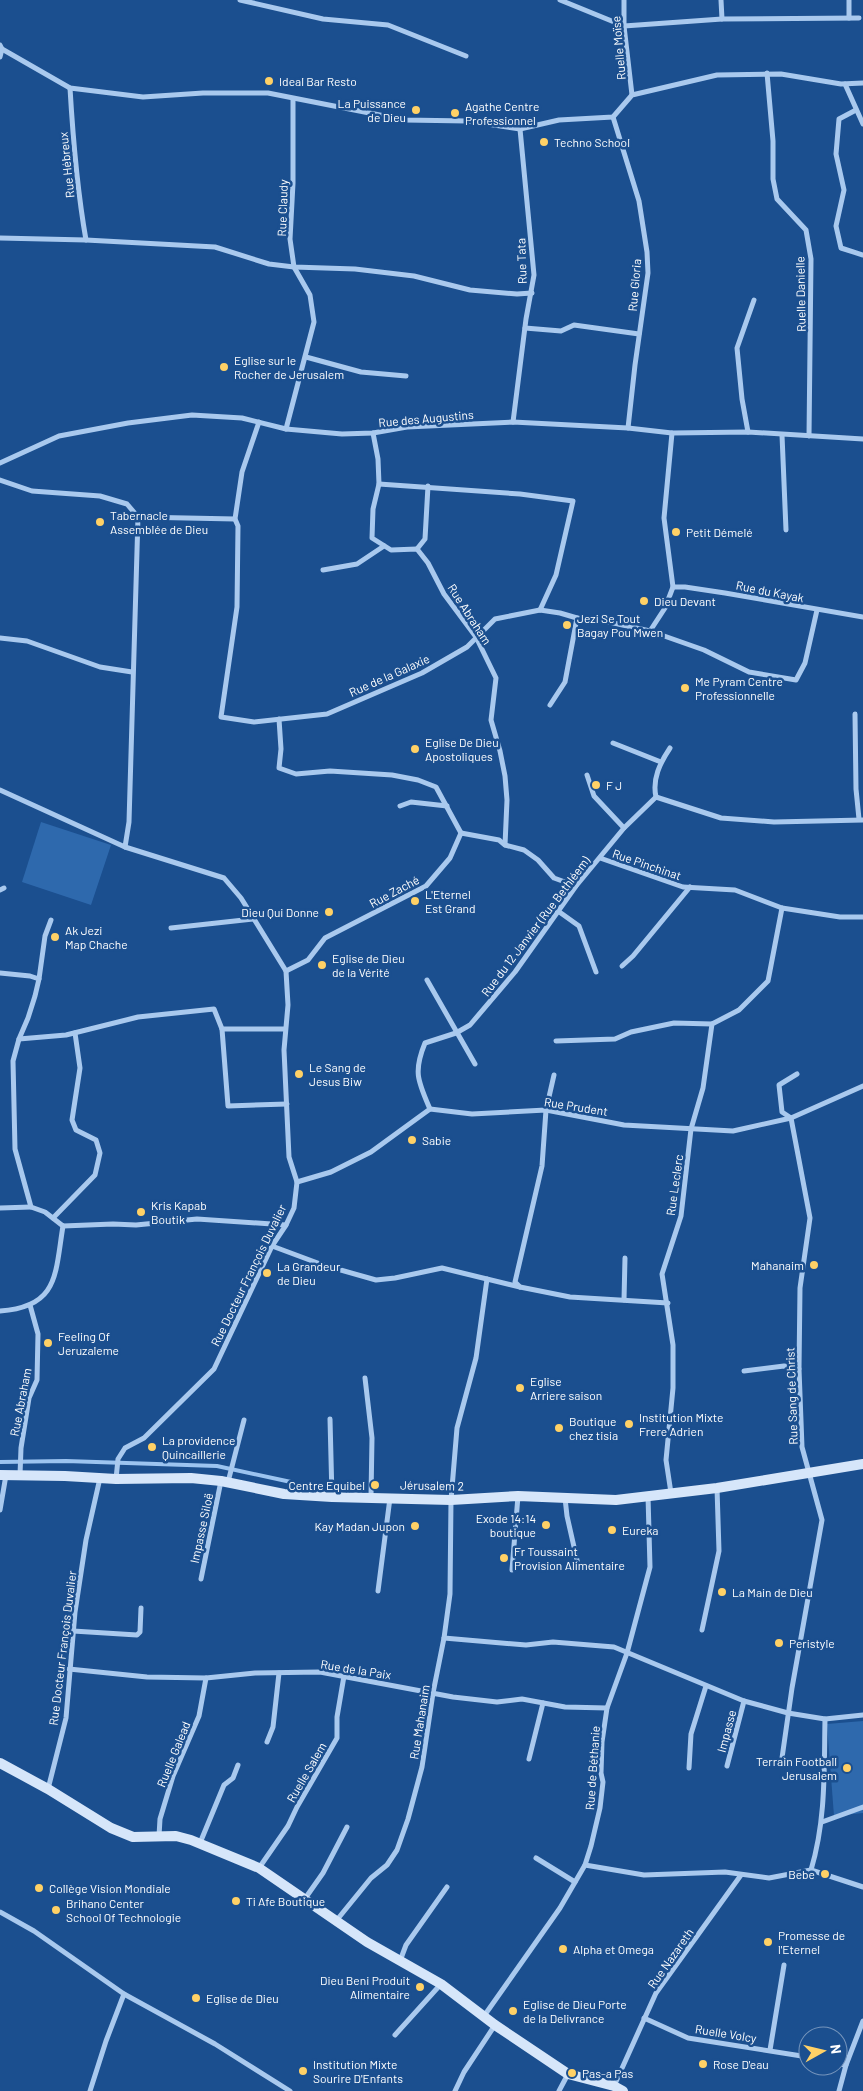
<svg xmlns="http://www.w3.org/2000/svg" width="863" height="2091" font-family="Barlow,sans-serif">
<rect width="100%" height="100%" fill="#1b4f8f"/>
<!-- green -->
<g fill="#2e69ad">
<polygon points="41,822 111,845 91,905 22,882"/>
<polygon points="863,1721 863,1813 834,1816 827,1724"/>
</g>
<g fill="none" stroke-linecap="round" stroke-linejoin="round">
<!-- stream -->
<polyline stroke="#9cc4f0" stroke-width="4" points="0,1462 66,1461 217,1466 291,1482"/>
<!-- street -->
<g stroke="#a9c9ee" stroke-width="5">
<polyline points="240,0 323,19 388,25 466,56"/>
<polyline points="560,0 624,26 722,19 859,18"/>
<polyline points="624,0 624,26 632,95"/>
<polyline points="721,0 722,19"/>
<polyline points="849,18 849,0"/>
<polyline points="0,45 2,49 0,57"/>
<polyline points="2,49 70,88 143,97 203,93 268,93 405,120 467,121 520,129 559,120 613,117 632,95 717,75 781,74 841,84 863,83"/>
<polyline points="767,73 773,141 773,179 777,199 806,230 811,259 809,436"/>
<polyline points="845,84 863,124"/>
<path d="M70 88C73 139 77 189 86 240"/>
<polyline points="856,110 839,119 836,154 844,190 836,226 841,248 863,255"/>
<polyline points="613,117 639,201 647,252 648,273 635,365 628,428"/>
<polyline points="0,238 86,240 215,247 269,264 294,267 355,269 414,276 470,290 517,294 532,293"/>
<polyline points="525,328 561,331 574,325 639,334"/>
<polyline points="306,357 361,372 406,376"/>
<polyline points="259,422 242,472 235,519 238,526 237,607 221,717 254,722 327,714 422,673 467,647 495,619 540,610 560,613 577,618 609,622 650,631 704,650 749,672 796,680 805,663 817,610"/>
<polyline points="513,422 526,319 534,275 520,129"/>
<polyline points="286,429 314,322 310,295 294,267 290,239 293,183 293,99"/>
<polyline points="748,432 742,399 737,348 754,300"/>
<polyline points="373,433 378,459 379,484 373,509 372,538 391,550 417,549 428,563 444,594 476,637 496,678 491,720 500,751 505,776 507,800 505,845"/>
<polyline points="782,435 786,530"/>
<polyline points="0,463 59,436 128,423 192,415 242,418 286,429 342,434 373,433 407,427 513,422 628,428 672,433 748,432 863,439"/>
<polyline points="0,480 32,491 100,496 127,504 138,517 235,519"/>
<polyline points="379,484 520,494 573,501 556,575 540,610"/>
<polyline points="417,549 425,539 428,486"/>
<polyline points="323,570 357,564 384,546"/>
<polyline points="673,587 685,587 725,593 863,617"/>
<polyline points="650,631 665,608 673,587 664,518 672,433"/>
<polyline points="0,638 27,641 100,667 132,672"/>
<polyline points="550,705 565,682 577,618"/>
<polyline points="855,714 856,789 859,819"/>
<polyline points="279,719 281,749 279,768 296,774 330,771 392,775 418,780 436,787 461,833"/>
<polyline points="613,743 661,762"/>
<polyline points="587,775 594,796 624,828"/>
<polyline points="0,790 125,847 224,878 241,898 286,971 288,1005 284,1050 289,1157 297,1182 294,1208 286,1225 272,1246 214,1369 144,1438 125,1448 118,1459 116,1479"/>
<path d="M656 797C652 779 660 763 670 748"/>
<polyline points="400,806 411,802 447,806"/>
<polyline points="125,847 129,822 138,517"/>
<polyline points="600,858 683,887 735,890 782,908 840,917 863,917"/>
<polyline points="0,890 4,888"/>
<polyline points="558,911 579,926 596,972"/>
<polyline points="171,928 253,919"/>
<polyline points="622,966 633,956 690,887"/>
<polyline points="286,971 308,960 325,938 426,886 450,858 461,833 499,840 505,845 524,850 538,860 554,878 576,886"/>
<polyline points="0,973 30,976 39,979 35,996 28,1018 19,1039 13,1061 15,1149 31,1207 45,1212 63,1226"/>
<polyline points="39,979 45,936 51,920"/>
<polyline points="427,980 475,1064"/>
<polyline points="222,1029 228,1106 287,1104"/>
<polyline points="19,1039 66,1035 138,1017 214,1009 222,1029 285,1029"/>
<polyline points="556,1041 615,1039 631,1032 674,1023 712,1024"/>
<path d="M430 1109C418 1081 413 1072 425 1043L456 1033 470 1025 515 972 576 886 624 828 656 797 721 818 774 822 863 820"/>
<polyline points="297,1182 331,1172 371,1152 430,1109 472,1114 546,1110 624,1125 733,1131 791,1118 863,1086"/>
<polyline points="0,1208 31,1207"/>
<polyline points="53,1218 95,1175 100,1153 96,1140 76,1130 72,1120 80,1068 75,1033"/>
<polyline points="63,1226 113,1224 136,1225 197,1219 286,1225"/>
<polyline points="272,1246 323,1265 376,1280 395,1278 442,1268 520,1287 570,1297 668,1303"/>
<polyline points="520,1287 515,1282 542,1166 546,1110 554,1075"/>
<polyline points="624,1300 625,1258"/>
<path d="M0 1311C59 1307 55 1274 63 1226"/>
<polyline points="744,1371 784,1366 799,1369"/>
<polyline points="365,1378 372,1438 371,1496"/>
<polyline points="330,1419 332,1497"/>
<polyline points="20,1475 21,1448 29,1398 37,1380 38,1334 30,1305"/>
<polyline points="228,1482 244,1420"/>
<polyline points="671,1493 666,1460 673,1388 673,1345 662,1274 681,1216 691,1129 703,1088 712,1024 739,1010 768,981 782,908"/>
<polyline points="565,1498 567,1516 579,1569"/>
<polyline points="0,1510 6,1475"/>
<polyline points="512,1570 518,1496"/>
<polyline points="201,1579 221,1481"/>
<polyline points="378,1591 390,1498"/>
<polyline points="702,1630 719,1551 717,1488"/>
<polyline points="73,1631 137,1635 140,1632 141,1608"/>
<polyline points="444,1638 526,1645 553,1642 614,1647 744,1701 788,1713 825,1719 863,1715"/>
<polyline points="69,1669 147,1677 206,1678 255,1673 320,1672 453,1697 497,1702 522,1699 565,1707 607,1708"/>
<polyline points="267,1742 273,1727 279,1673"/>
<polyline points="782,1758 792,1688 822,1520 802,1447 799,1369 800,1288 810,1218 791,1118 782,1112 779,1085 797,1074"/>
<polyline points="529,1759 543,1703"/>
<polyline points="727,1766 744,1701"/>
<polyline points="689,1768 691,1734 706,1686"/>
<polyline points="48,1789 66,1718 75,1612 86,1540 100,1478"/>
<polyline points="822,1822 863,1807"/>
<polyline points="159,1836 160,1819 173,1776 199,1716 206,1678"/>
<polyline points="200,1843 224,1785 233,1778 238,1765"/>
<polyline points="536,1858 575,1882"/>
<polyline points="585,1865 644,1875 725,1872 769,1878 811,1870 863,1887"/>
<polyline points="259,1868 288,1826 297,1807 337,1738 337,1717 344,1676"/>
<path d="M811 1870C826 1820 824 1771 825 1719"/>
<polyline points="304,1900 323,1873 347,1827"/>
<polyline points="0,1912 34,1931 124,1994 215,2044 290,2091"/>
<polyline points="336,1921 371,1878 387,1865 397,1850 408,1819 422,1767 433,1693 444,1638 450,1594 451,1500 457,1428 476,1358 487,1279"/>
<polyline points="400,1961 406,1945 447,1887"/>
<polyline points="484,2016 560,1908 585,1865 591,1846 600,1808 603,1782 601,1773 602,1742 607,1708 627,1653 650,1567 648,1496"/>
<polyline points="644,2018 688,2038 808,2057"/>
<polyline points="395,2035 441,1984"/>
<polyline points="770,2050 784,1965"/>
<polyline points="838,2064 846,2065"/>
<polyline points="614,2086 656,1993 741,1875"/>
<polyline points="90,2091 106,2041 124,1994"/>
<polyline points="455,2091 464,2072 495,2025"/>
<polyline points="559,2091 568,2074"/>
<polyline points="839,2091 846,2065 863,2021"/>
</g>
<!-- secondary -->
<g stroke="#d6e6fa" stroke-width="10">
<polyline points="0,1475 65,1476 116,1479 191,1478 221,1481 284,1494 332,1497 451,1500 518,1496 616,1500 717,1488 863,1464"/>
<polyline points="0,1763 48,1789 111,1828 133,1837 176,1836 191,1840 259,1868 367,1942 441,1984 495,2025 568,2074 614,2086 623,2091"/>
</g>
</g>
<!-- markers -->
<g fill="#ffd166" stroke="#1b4f8f" stroke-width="2">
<circle cx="269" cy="81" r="5"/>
<circle cx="416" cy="110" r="5"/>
<circle cx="455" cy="113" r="5"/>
<circle cx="544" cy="142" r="5"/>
<circle cx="224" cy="367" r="5"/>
<circle cx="100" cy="522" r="5"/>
<circle cx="676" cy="532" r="5"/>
<circle cx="644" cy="601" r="5"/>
<circle cx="567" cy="625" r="5"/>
<circle cx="685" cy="688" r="5"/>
<circle cx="415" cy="749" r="5"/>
<circle cx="596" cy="785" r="5"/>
<circle cx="415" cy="901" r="5"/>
<circle cx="329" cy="912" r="5"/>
<circle cx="55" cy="937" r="5"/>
<circle cx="322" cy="965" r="5"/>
<circle cx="299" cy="1074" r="5"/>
<circle cx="412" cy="1140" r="5"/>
<circle cx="141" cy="1212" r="5"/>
<circle cx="814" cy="1265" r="5"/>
<circle cx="267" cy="1273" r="5"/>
<circle cx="48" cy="1343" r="5"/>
<circle cx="520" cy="1388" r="5"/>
<circle cx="629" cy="1424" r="5"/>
<circle cx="559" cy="1428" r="5"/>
<circle cx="152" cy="1447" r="5"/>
<circle cx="375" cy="1485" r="5"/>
<circle cx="546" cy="1525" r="5"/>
<circle cx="415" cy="1526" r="5"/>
<circle cx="612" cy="1530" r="5"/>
<circle cx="504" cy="1558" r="5"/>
<circle cx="722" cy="1592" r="5"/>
<circle cx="779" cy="1643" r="5"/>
<circle cx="847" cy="1768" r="5"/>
<circle cx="825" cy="1874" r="5"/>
<circle cx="39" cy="1888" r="5"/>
<circle cx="236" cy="1901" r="5"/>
<circle cx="56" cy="1910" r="5"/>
<circle cx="768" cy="1942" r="5"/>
<circle cx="563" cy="1949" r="5"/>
<circle cx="420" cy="1987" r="5"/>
<circle cx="196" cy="1998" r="5"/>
<circle cx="513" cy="2011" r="5"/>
<circle cx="703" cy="2064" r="5"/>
<circle cx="303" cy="2071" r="5"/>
<circle cx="572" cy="2073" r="5"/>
</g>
<g text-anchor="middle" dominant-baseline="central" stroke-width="5" stroke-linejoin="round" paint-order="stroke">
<!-- street labels -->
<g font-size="12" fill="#fff" stroke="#1b4f8f">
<text transform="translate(618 48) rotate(-95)">Ruelle Moïse</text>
<text transform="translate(66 165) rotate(-96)">Rue Hébreux</text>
<text transform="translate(282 208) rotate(-88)">Rue Claudy</text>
<text transform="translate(521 261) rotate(-92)">Rue Tata</text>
<text transform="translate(634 285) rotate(-85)">Rue Gloria</text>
<text transform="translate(800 294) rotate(-91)">Ruelle Danielle</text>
<text transform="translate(426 418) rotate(-5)">Rue des Augustins</text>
<text transform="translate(770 591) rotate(11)">Rue du Kayak</text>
<text transform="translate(470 614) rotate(57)">Rue Abraham</text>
<text transform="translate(389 675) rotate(-24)">Rue de la Galaxie</text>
<text transform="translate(647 864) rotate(19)">Rue Pinchinat</text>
<text transform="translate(394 891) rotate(-28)">Rue Zaché</text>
<text transform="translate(535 926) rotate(-53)">Rue du 12 Janvier (Rue Bethléem)</text>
<text transform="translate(576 1106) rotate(9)">Rue Prudent</text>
<text transform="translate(674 1185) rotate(-82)">Rue Leclerc</text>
<text transform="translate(248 1275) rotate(-64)">Rue Docteur François Duvalier</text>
<text transform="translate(791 1396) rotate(-92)">Rue Sang de Christ</text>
<text transform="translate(20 1402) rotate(-79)">Rue Abraham</text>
<text transform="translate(432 1485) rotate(1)">Jérusalem 2</text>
<text transform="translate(201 1528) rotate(-78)">Impasse Siloë</text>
<text transform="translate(62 1648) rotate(-83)">Rue Docteur François Duvalier</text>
<text transform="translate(356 1669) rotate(9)">Rue de la Paix</text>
<text transform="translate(419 1722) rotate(-81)">Rue Mahanaim</text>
<text transform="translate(726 1731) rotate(-75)">Impasse</text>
<text transform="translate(173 1754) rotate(-68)">Ruelle Galead</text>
<text transform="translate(592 1768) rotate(-86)">Rue de Béthanie</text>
<text transform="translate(306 1772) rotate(-60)">Ruelle Salem</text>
<text transform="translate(670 1958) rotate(-55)">Rue Nazareth</text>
<text transform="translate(726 2033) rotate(9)">Ruelle Volcy</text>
</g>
<!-- poi labels -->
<g font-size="12" fill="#fff" stroke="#1b4f8f" text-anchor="start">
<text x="279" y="81">Ideal Bar Resto</text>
<text x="406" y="103" text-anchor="end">La Puissance<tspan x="406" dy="14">de Dieu</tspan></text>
<text x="465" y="106">Agathe Centre<tspan x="465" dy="14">Professionnel</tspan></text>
<text x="554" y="142">Techno School</text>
<text x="234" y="360">Eglise sur le<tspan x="234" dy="14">Rocher de Jerusalem</tspan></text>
<text x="110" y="515">Tabernacle<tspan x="110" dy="14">Assemblée de Dieu</tspan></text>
<text x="686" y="532">Petit Démelé</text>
<text x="654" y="601">Dieu Devant</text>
<text x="577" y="618">Jezi Se Tout<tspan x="577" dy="14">Bagay Pou Mwen</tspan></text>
<text x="695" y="681">Me Pyram Centre<tspan x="695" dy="14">Professionnelle</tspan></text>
<text x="425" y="742">Eglise De Dieu<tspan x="425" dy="14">Apostoliques</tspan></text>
<text x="606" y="785">F J</text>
<text x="425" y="894">L'Eternel<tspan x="425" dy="14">Est Grand</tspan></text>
<text x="319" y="912" text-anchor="end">Dieu Qui Donne</text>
<text x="65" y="930">Ak Jezi<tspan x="65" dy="14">Map Chache</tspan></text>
<text x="332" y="958">Eglise de Dieu<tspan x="332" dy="14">de la Vérité</tspan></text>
<text x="309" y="1067">Le Sang de<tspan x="309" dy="14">Jesus Biw</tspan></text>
<text x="422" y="1140">Sabie</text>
<text x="151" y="1205">Kris Kapab<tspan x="151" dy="14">Boutik</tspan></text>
<text x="804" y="1265" text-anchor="end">Mahanaim</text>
<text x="277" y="1266">La Grandeur<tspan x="277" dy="14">de Dieu</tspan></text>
<text x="58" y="1336">Feeling Of<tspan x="58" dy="14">Jeruzaleme</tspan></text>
<text x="530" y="1381">Eglise<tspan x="530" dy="14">Arriere saison</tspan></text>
<text x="639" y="1417">Institution Mixte<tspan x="639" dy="14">Frere Adrien</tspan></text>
<text x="569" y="1421">Boutique<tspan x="569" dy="14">chez tisia</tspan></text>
<text x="162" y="1440">La providence<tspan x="162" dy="14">Quincaillerie</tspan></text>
<text x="365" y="1485" text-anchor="end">Centre Equibel</text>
<text x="536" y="1518" text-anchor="end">Exode 14:14<tspan x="536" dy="14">boutique</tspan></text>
<text x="405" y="1526" text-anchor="end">Kay Madan Jupon</text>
<text x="622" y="1530">Eureka</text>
<text x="514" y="1551">Fr Toussaint<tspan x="514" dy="14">Provision Alimentaire</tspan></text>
<text x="732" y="1592">La Main de Dieu</text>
<text x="789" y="1643">Peristyle</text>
<text x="837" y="1761" text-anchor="end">Terrain Football<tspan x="837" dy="14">Jerusalem</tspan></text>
<text x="815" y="1874" text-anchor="end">Bebe</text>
<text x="49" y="1888">Collège Vision Mondiale</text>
<text x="246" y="1901">Ti Afe Boutique</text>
<text x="66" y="1903">Brihano Center<tspan x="66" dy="14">School Of Technologie</tspan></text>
<text x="778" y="1935">Promesse de<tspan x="778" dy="14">l'Eternel</tspan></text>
<text x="573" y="1949">Alpha et Omega</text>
<text x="410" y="1980" text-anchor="end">Dieu Beni Produit<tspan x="410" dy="14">Alimentaire</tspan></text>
<text x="206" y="1998">Eglise de Dieu</text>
<text x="523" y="2004">Eglise de Dieu Porte<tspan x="523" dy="14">de la Delivrance</tspan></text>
<text x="313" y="2064">Institution Mixte<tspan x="313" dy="14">Sourire D'Enfants</tspan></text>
<text x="713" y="2064">Rose D'eau</text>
<text x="582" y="2073">Pas-a Pas</text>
</g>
</g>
<!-- north arrow -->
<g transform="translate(823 2051) rotate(82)"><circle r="24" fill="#1b4f8f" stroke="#7695bc"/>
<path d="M0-4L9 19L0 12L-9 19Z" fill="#ffd166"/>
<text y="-8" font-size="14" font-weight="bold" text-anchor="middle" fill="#ffffff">N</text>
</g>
</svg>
